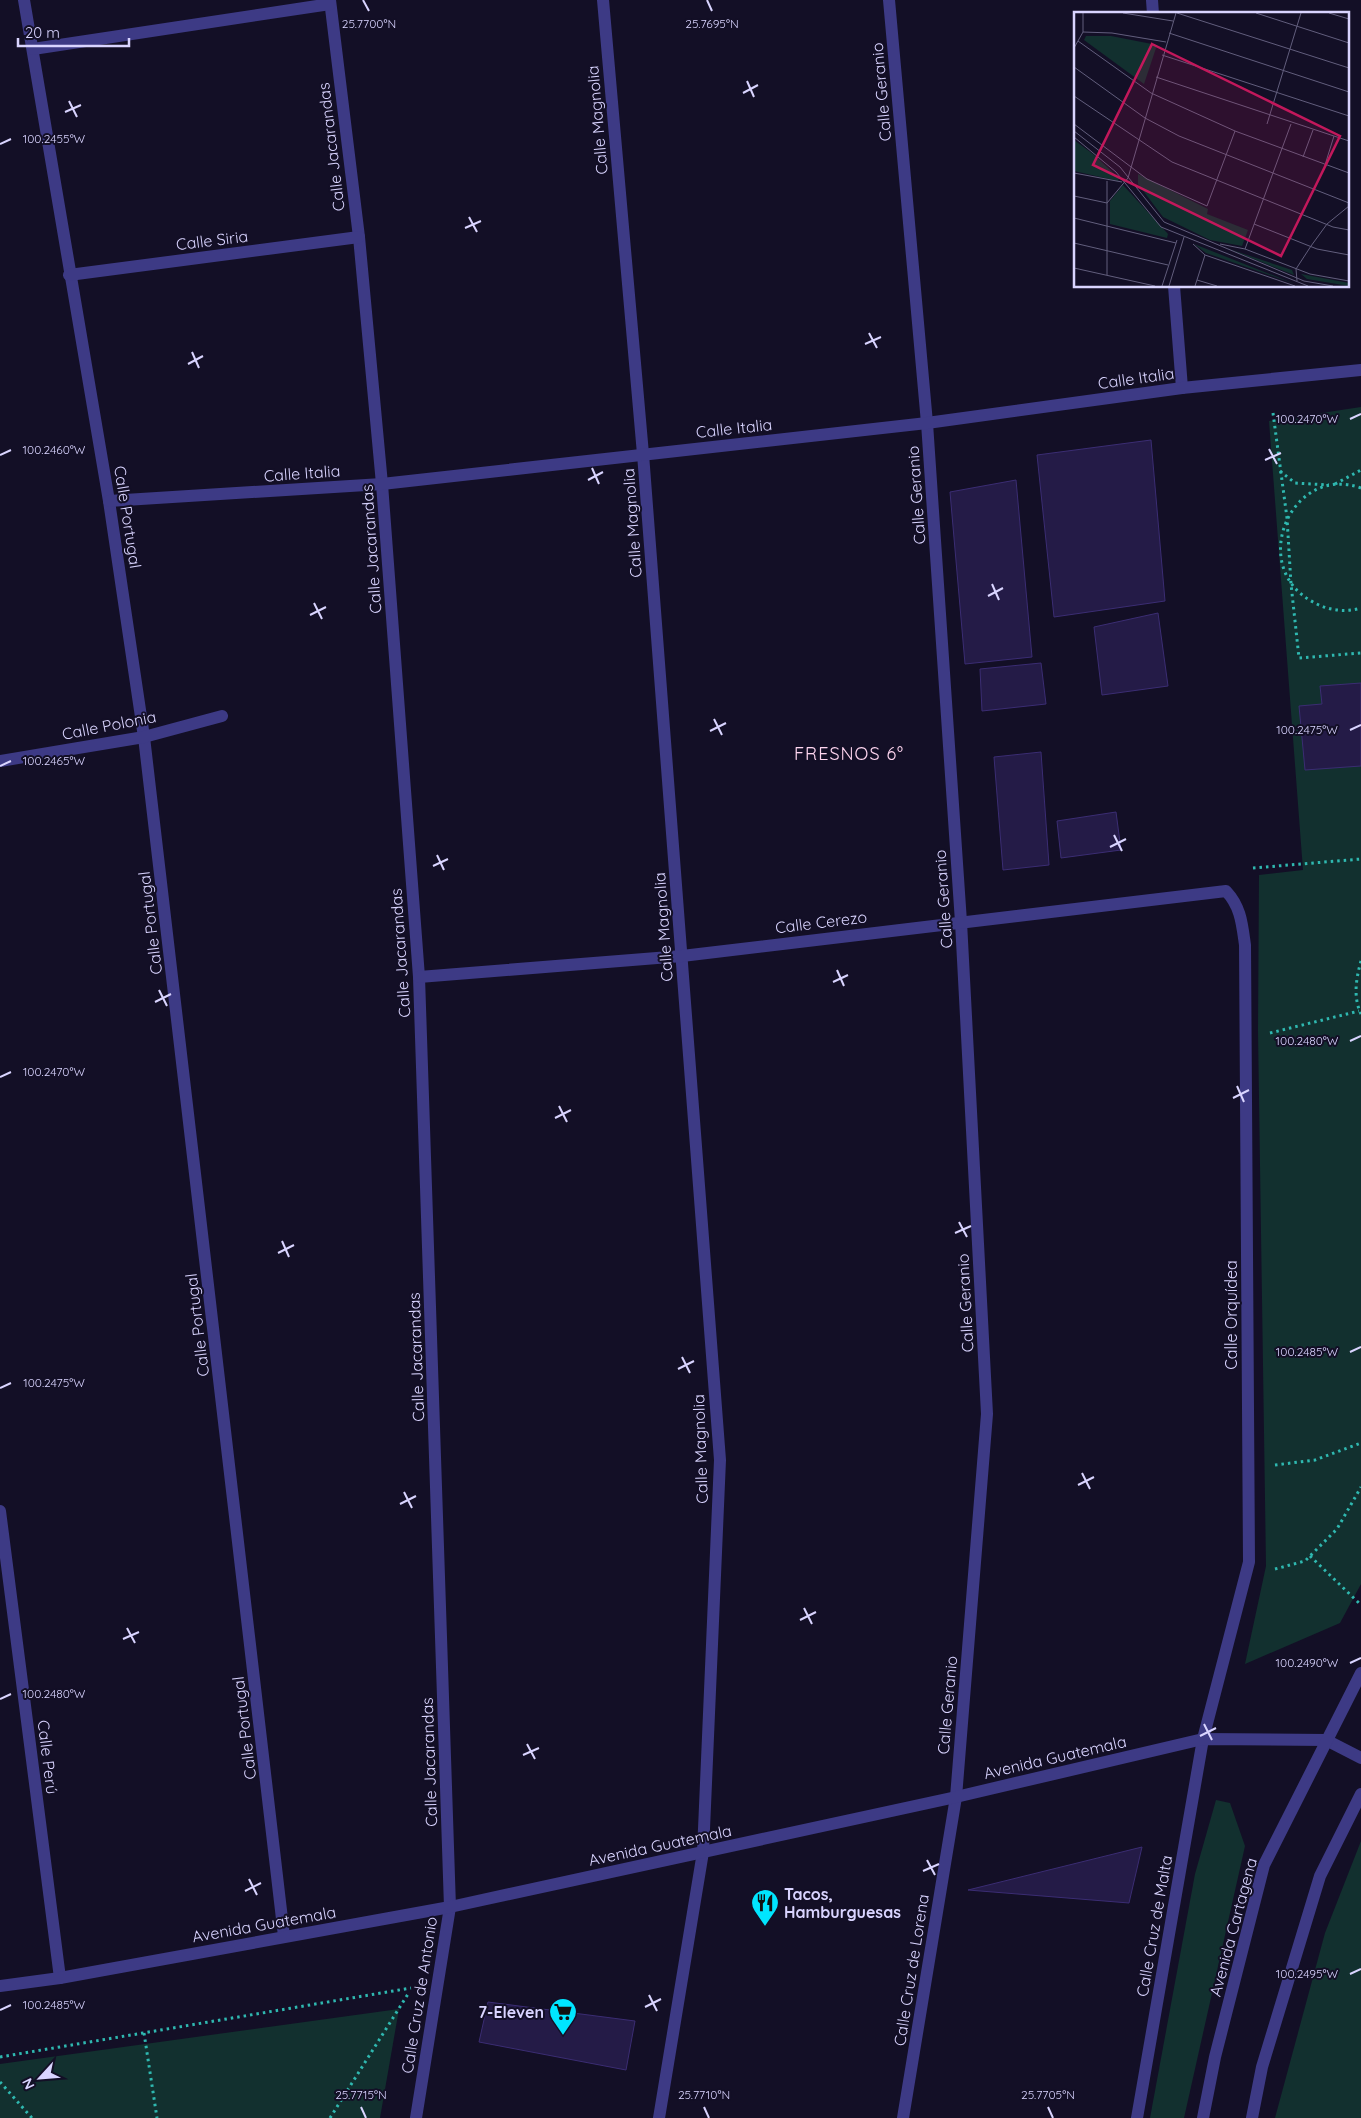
<svg xmlns="http://www.w3.org/2000/svg" width="1361" height="2118" font-family="Quicksand,sans-serif">
<rect width="100%" height="100%" fill="#130f26"/>
<!-- green -->
<g fill="#12302f">
<polygon points="1361,407 1361,1584 1340,1623 1245,1664 1266,1566 1258,1031 1259,875 1303,870 1269,421"/>
<polygon points="1216,1800 1230,1803 1245,1846 1184,2118 1150,2118 1195,1874"/>
<polygon points="1361,1841 1361,2118 1275,2118 1325,1933"/>
<polygon points="399,2009 380,2118 0,2118 0,2064"/>
</g>
<!-- building -->
<g fill="#241b47" stroke="#3b2d73">
<polygon points="1151,440 1165,601 1054,617 1037,455"/>
<polygon points="1016,480 1032,657 965,664 950,492"/>
<polygon points="1158,613 1168,686 1102,695 1094,627"/>
<polygon points="1041,663 1046,704 982,711 980,669"/>
<polygon points="1361,683 1361,766 1305,770 1299,706 1322,704 1320,686"/>
<polygon points="1041,752 1049,865 1003,870 994,757"/>
<polygon points="1116,812 1121,850 1061,858 1057,821"/>
<polygon points="1142,1847 1129,1903 968,1890"/>
<polygon points="488,2002 635,2021 626,2070 479,2042"/>
</g>
<g fill="none" stroke-linecap="round" stroke-linejoin="round">
<!-- path -->
<g stroke="#2fb8b0" stroke-width="3" stroke-dasharray="2.5 4" stroke-linecap="butt">
<polyline points="1273,413 1287,518 1291,584 1299,658 1361,653"/>
<polyline points="1280,471 1295,483 1329,485"/>
<polyline points="1335,484 1361,470"/>
<path d="M1361 488C1291 463 1247 567 1313 602 1327 610 1345 613 1361 608"/>
<polyline points="1253,868 1361,859"/>
<path d="M1361 961C1356 979 1353 997 1361 1014"/>
<polyline points="1270,1033 1359,1011"/>
<polyline points="1275,1465 1315,1460 1361,1443"/>
<polyline points="1310,1556 1359,1603"/>
<polyline points="1275,1569 1305,1561 1337,1529 1361,1487"/>
<polyline points="144,2033 157,2118"/>
<polyline points="0,2057 411,1988"/>
<polyline points="0,2082 32,2118"/>
<polyline points="330,2118 408,1994"/>
</g>
<!-- minor -->
<g stroke="#3d3a85" stroke-width="12">
<polyline points="24,0 109,501 144,737 284,1936"/>
<polyline points="330,0 359,237 382,484 419,977 450,1907 416,2118"/>
<polyline points="603,0 643,454 720,1460 703,1852 659,2118"/>
<polyline points="889,0 927,423 961,922 987,1414 956,1797 903,2118"/>
<polyline points="1152,0 1153,14"/>
<polyline points="33,49 330,4"/>
<polyline points="69,275 359,237"/>
<polyline points="1174,286 1182,388"/>
<polyline points="109,501 382,484 927,423 1182,388 1361,370"/>
<polyline points="0,761 144,737 222,716"/>
<path d="M419 977 682 956 1226 891C1241 907 1242 924 1245 945L1249 1562 1203 1739 1137 2118"/>
<polyline points="0,1511 60,1978"/>
</g>
<!-- tertiary -->
<g stroke="#3d3a85" stroke-width="12">
<polyline points="0,1986 60,1978 450,1907 956,1797 1203,1739 1326,1740 1361,1758"/>
<polyline points="1203,2118 1215,2057 1264,1865 1361,1673"/>
<polyline points="1252,2118 1262,2067 1320,1876 1361,1794"/>
</g>
</g>
<!-- ticks -->
<path fill="none" stroke="#d9d4ff" stroke-width="2" d="M363 0 369 11M707 0 712 11M747 81 754 97M743 93 758 85M69 101 77 117M65 112 81 105M0 144 11 139M469 217 477 232M465 228 481 221M869 333 877 348M865 344 881 337M192 352 199 368M188 364 203 356M1350 419 1361 414M1269 449 1277 464M0 455 11 450M1265 460 1281 453M592 468 599 484M588 480 603 472M992 584 999 600M988 596 1003 588M314 603 322 619M310 615 326 607M714 719 722 735M1350 730 1361 725M710 731 726 723M0 766 11 761M1114 835 1122 851M1110 847 1126 839M437 855 444 870M433 866 448 859M837 970 844 986M833 982 848 975M159 990 167 1006M155 1002 171 994M1350 1041 1361 1036M0 1077 11 1072M1237 1086 1244 1102M1233 1098 1249 1090M559 1106 567 1122M555 1118 571 1110M959 1222 967 1237M955 1233 971 1226M282 1241 289 1257M278 1253 294 1245M1350 1352 1361 1347M682 1357 690 1373M678 1369 694 1361M0 1388 11 1383M1082 1473 1090 1489M1078 1485 1094 1477M404 1492 412 1508M400 1504 416 1496M804 1608 812 1624M800 1620 816 1612M127 1628 135 1643M123 1639 139 1632M1350 1663 1361 1658M0 1699 11 1694M1204 1724 1212 1740M1200 1736 1216 1728M527 1744 535 1759M523 1755 539 1748M927 1860 935 1875M923 1871 939 1864M249 1879 257 1895M245 1891 261 1883M1350 1974 1361 1969M649 1995 657 2011M645 2007 661 1999M0 2010 11 2005M361 2107 366 2118M704 2107 709 2118M1048 2107 1053 2118"/>
<!-- icons -->
<defs>
<symbol id="restaurant-pin" viewBox="-11 -11 22 30"><path d="M0 17L-7.5 6A9.5 9.5 0 1 1 7.5 6Z" fill="#00e5ff" stroke="#130f26"/><path d="M-5-6h1v4h1v-4h1v4h1v-4h1v5L-1.5 .5V6h-2V.5L-5-1ZM5-6V6H3V1.5H1.5Q1.5-4 5-6Z" fill="#111"/></symbol>
<symbol id="supermarket-pin" viewBox="-11 -11 22 30"><path d="M0 17L-7.5 6A9.5 9.5 0 1 1 7.5 6Z" fill="#00e5ff" stroke="#130f26"/><path d="M-6-5.5h2.5l.6 2H6L4.5 2H-2.5L-4.4-4H-6ZM-1.5 3.2a1.3 1.3 0 1 0 .1 0ZM3 3.2a1.3 1.3 0 1 0 .1 0Z" fill="#111"/></symbol>
</defs>
<g fill-rule="evenodd">
<use href="#restaurant-pin" x="749" y="1887" width="32" height="43"/>
<use href="#supermarket-pin" x="547" y="1996" width="32" height="43"/>
</g>
<g text-anchor="middle" dominant-baseline="central" stroke-width="4" stroke-linejoin="round" paint-order="stroke">
<!-- street labels -->
<g font-size="16" fill="#d9d4ff" stroke="#130f26">
<text transform="translate(881 92) rotate(-95)">Calle Geranio</text>
<text transform="translate(597 120) rotate(-95)">Calle Magnolia</text>
<text transform="translate(331 147) rotate(-97)">Calle Jacarandas</text>
<text transform="translate(212 240) rotate(-7)">Calle Siria</text>
<text transform="translate(1136 378) rotate(-8)">Calle Italia</text>
<text transform="translate(734 428) rotate(-6)">Calle Italia</text>
<text transform="translate(302 473) rotate(-4)">Calle Italia</text>
<text transform="translate(916 495) rotate(-94)">Calle Geranio</text>
<text transform="translate(128 517) rotate(81)">Calle Portugal</text>
<text transform="translate(632 523) rotate(-94)">Calle Magnolia</text>
<text transform="translate(371 549) rotate(-94)">Calle Jacarandas</text>
<text transform="translate(109 725) rotate(-11)">Calle Polonia</text>
<text transform="translate(943 899) rotate(-94)">Calle Geranio</text>
<text transform="translate(821 922) rotate(-7)">Calle Cerezo</text>
<text transform="translate(150 923) rotate(-97)">Calle Portugal</text>
<text transform="translate(663 927) rotate(-94)">Calle Magnolia</text>
<text transform="translate(400 953) rotate(-94)">Calle Jacarandas</text>
<text transform="translate(965 1303) rotate(-93)">Calle Geranio</text>
<text transform="translate(1231 1315) rotate(-90)">Calle Orquídea</text>
<text transform="translate(197 1325) rotate(-97)">Calle Portugal</text>
<text transform="translate(416 1357) rotate(-92)">Calle Jacarandas</text>
<text transform="translate(700 1449) rotate(-92)">Calle Magnolia</text>
<text transform="translate(947 1705) rotate(-85)">Calle Geranio</text>
<text transform="translate(244 1728) rotate(-97)">Calle Portugal</text>
<text transform="translate(48 1757) rotate(83)">Calle Perú</text>
<text transform="translate(1055 1757) rotate(-13)">Avenida Guatemala</text>
<text transform="translate(429 1762) rotate(-92)">Calle Jacarandas</text>
<text transform="translate(660 1845) rotate(-12)">Avenida Guatemala</text>
<text transform="translate(264 1924) rotate(-10)">Avenida Guatemala</text>
<text transform="translate(1154 1926) rotate(-80)">Calle Cruz de Malta</text>
<text transform="translate(1233 1927) rotate(-75)">Avenida Cartagena</text>
<text transform="translate(911 1970) rotate(-81)">Calle Cruz de Lorena</text>
<text transform="translate(419 1995) rotate(-81)">Calle Cruz de Antonio</text>
</g>
<!-- poi labels -->
<g font-size="16" font-weight="bold" fill="#d9d4ff" stroke="#130f26" text-anchor="start">
<text x="784" y="1894">Tacos,<tspan x="784" dy="18">Hamburguesas</tspan></text>
<text x="544" y="2012" text-anchor="end">7-Eleven</text>
</g>
<!-- neighbourhood labels -->
<g font-size="18" letter-spacing="1" fill="#ffd6f0" stroke="#130f26">
<text x="849" y="753">FRESNOS 6°</text>
</g>
</g>
<!-- overview -->
<g transform="translate(1074 12)">
<rect width="275" height="275" fill="#130f26"/>
<path d="M12 24H37L83 33 70 72 10 28ZM0 128 19 142 45 166 44 169 0 159ZM64 162 134 197 133 202 174 218 168 234 136 228 89 205 64 172ZM49 173 94 222 93 226 36 212V189ZM120 232 221 272 132 241ZM152 236 218 258 220 263ZM227 262 275 271V274L233 267Z" fill="#12302f"/>
<path fill="none" stroke="#625e7d" stroke-width="1" d="M49 1 99 9M103 1 275 56M182 1 275 31M255 1 275 7M9 20 38 21 92 30M95 21 275 80M4 29 77 81 161 119 275 161M0 36 9 20V1M88 43 275 104M0 55 71 106 105 124 275 191M82 65 275 129M0 84 98 150 259 215 275 218M0 112 73 167 133 194 161 119M193 112 227 1M0 119 46 155 90 210 230 269 259 274M0 125 42 160 87 215 234 274M229 145 239 118M251 153 260 124M0 161 48 170M0 184 33 191 54 166 102 1M0 206 102 231M180 212 243 237 275 243M0 231 94 253M119 232 131 243 221 274M146 232 171 237 236 262 275 269M171 237 217 112M0 256 81 274M33 263V169M123 268 143 274M223 269 222 257 237 234 253 212 275 194M88 274 103 228M95 274 110 225M121 274 131 243"/>
<path fill="#c2185b" fill-opacity="0.15" stroke="#c2185b" stroke-width="2.5" d="M78 32 266 124 207 244 19 153Z"/>
<rect width="275" height="275" fill="none" stroke="#d9d4ff" stroke-width="2.5"/>
</g>
<g font-size="12" text-anchor="middle" fill="#d9d4ff" stroke="#130f26" stroke-width="4" stroke-linejoin="round" paint-order="stroke">
<text x="369" y="28">25.7700°N</text>
<text x="712" y="28">25.7695°N</text>
<text x="54" y="143">100.2455°W</text>
<text x="1307" y="423">100.2470°W</text>
<text x="54" y="454">100.2460°W</text>
<text x="1307" y="734">100.2475°W</text>
<text x="54" y="765">100.2465°W</text>
<text x="1307" y="1045">100.2480°W</text>
<text x="54" y="1076">100.2470°W</text>
<text x="1307" y="1356">100.2485°W</text>
<text x="54" y="1387">100.2475°W</text>
<text x="1307" y="1667">100.2490°W</text>
<text x="54" y="1698">100.2480°W</text>
<text x="1307" y="1978">100.2495°W</text>
<text x="54" y="2009">100.2485°W</text>
<text x="361" y="2099">25.7715°N</text>
<text x="704" y="2099">25.7710°N</text>
<text x="1048" y="2099">25.7705°N</text>
</g>
<!-- north arrow -->
<g transform="translate(40 2078) rotate(244)" stroke="#130f26" stroke-width="4" paint-order="stroke">
<path d="M0-4L9 19L0 12L-9 19Z" fill="#d9d4ff"/>
<text y="-8" font-size="14" font-weight="bold" text-anchor="middle" fill="#d9d4ff">N</text>
</g>
<!-- scale -->
<path d="M18 38v8h111v-8" fill="none" stroke="#d9d4ff" stroke-width="2.5"/>
<text x="25" y="38" font-size="15" fill="#d9d4ff" stroke="#130f26" stroke-width="4" paint-order="stroke">20 m</text>
</svg>
